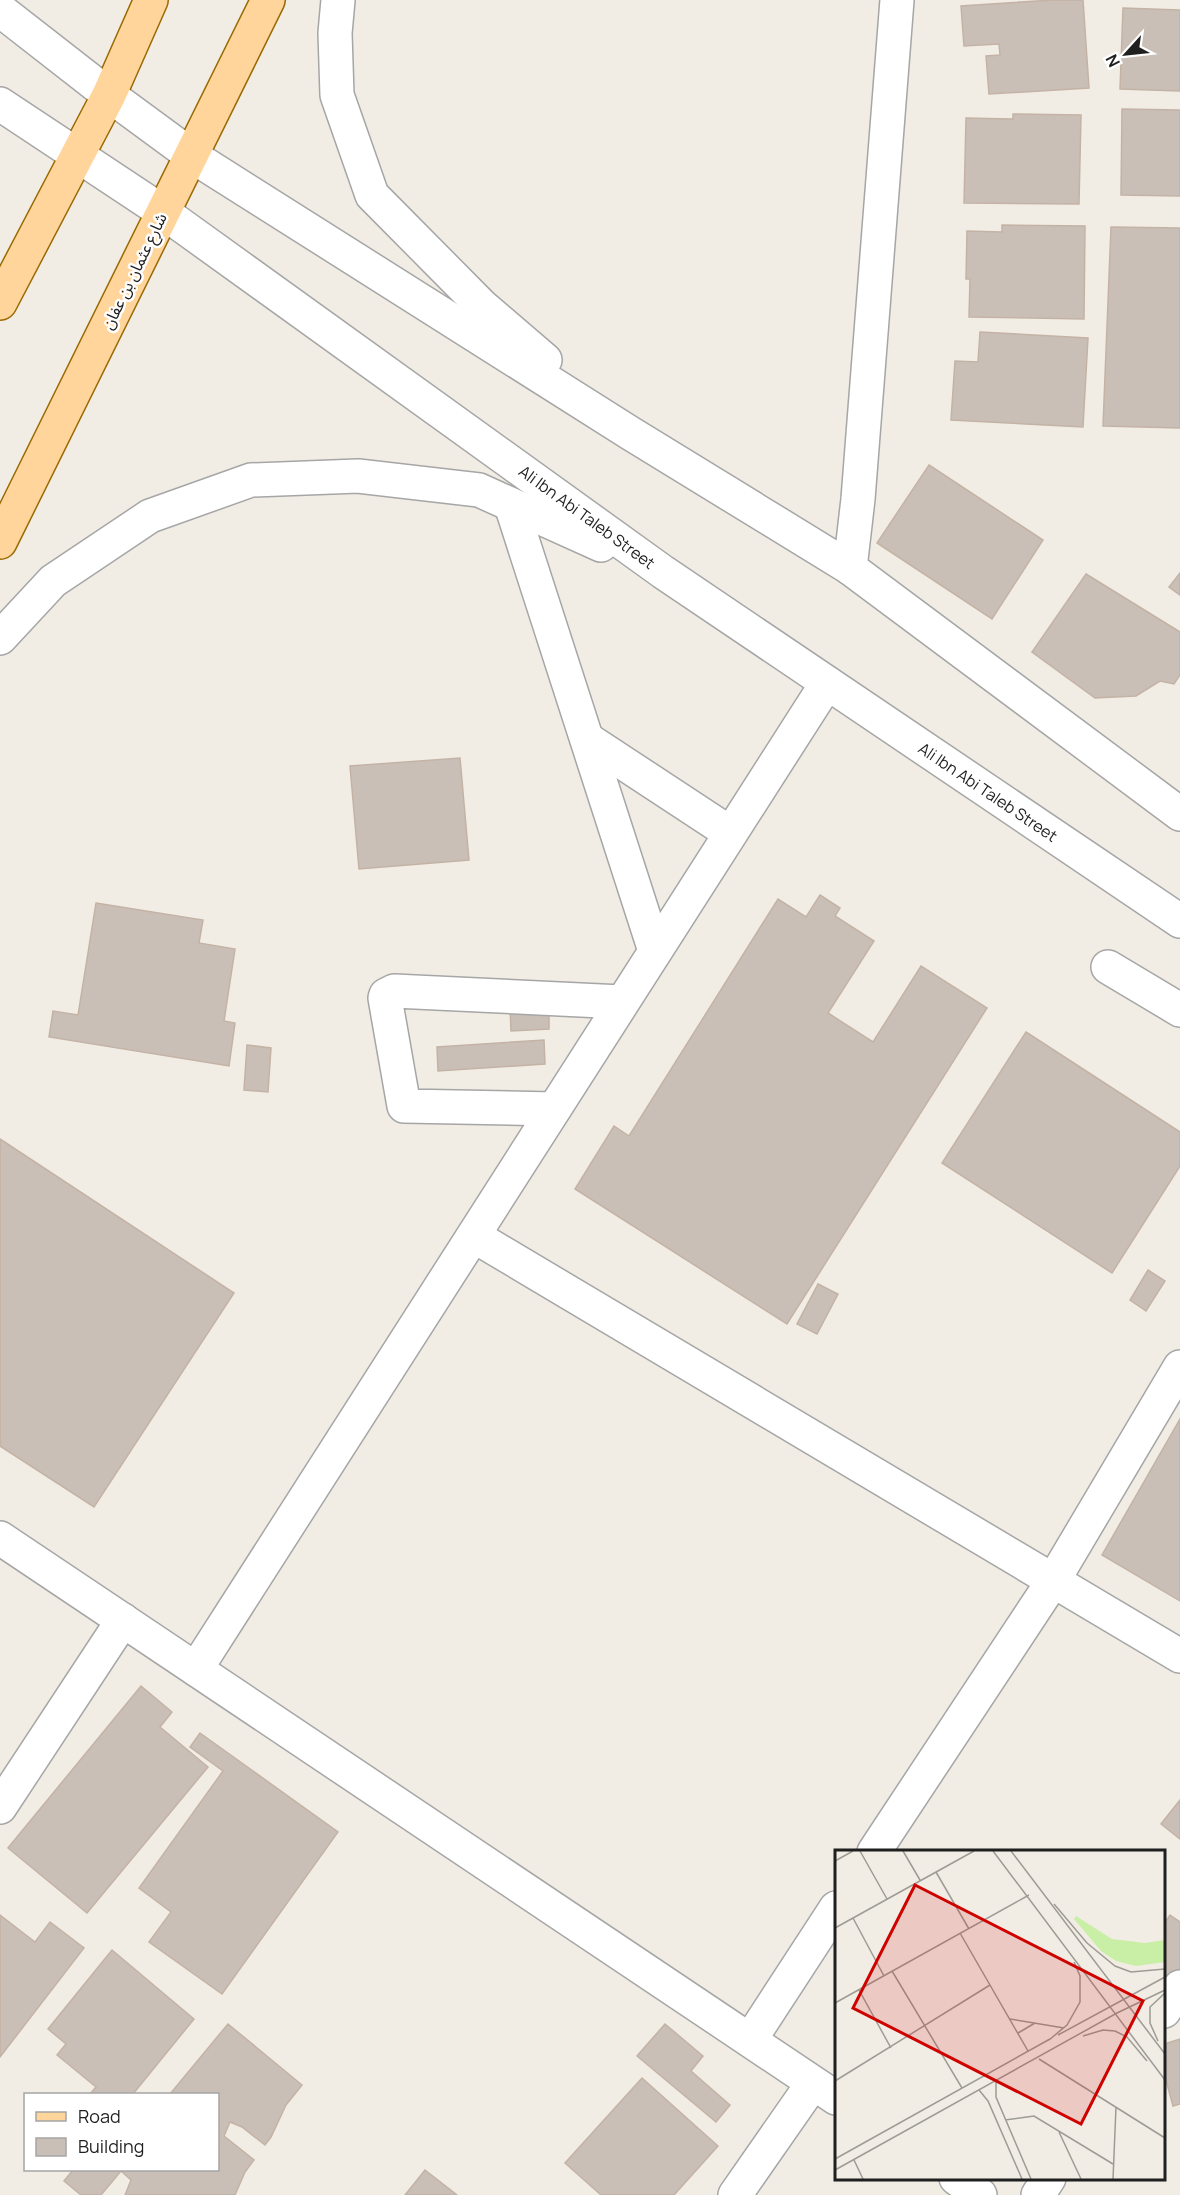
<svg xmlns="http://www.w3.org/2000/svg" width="1180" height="2195" font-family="Manrope,'Noto Sans Arabic',sans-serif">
<rect width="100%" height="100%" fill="#f1ede4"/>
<!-- building -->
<g fill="#c9bfb7" stroke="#c4b3a5" stroke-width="1.5">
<polygon points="1052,0 1083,0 1089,88 989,94 986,56 1000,55 999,44 964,46 961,6"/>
<polygon points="1123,8 1180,10 1180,91 1120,89"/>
<polygon points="1122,109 1180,110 1180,196 1121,195"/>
<polygon points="1013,114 1081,115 1079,204 964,203 966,118 1013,119"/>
<polygon points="1002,225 1085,226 1084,319 969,317 970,279 966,279 967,231 1002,232"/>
<polygon points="1111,227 1180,228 1180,428 1103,426"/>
<polygon points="980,332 1088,338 1083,427 951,420 955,361 978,362"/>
<polygon points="929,465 1043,540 992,619 877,543"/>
<polygon points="1180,573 1180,595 1169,587"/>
<polygon points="1086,574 1180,632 1180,675 1174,684 1160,681 1136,696 1095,698 1032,652"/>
<polygon points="460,758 469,860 359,869 350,766"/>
<polygon points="820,895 840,908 835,916 874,941 828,1013 873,1042 921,966 987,1008 787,1324 575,1189 614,1126 629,1136 778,899 806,917"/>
<polygon points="96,903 203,920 199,943 235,949 224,1021 235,1023 229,1066 49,1037 53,1011 78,1015"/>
<polygon points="549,1005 549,1029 511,1031 510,1007"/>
<polygon points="1026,1032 1180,1132 1180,1166 1112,1273 942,1163"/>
<polygon points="544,1040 545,1064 438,1071 437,1047"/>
<polygon points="247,1045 271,1048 268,1092 244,1090"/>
<polygon points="0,1139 234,1293 94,1507 0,1446"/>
<polygon points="1148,1270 1165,1281 1146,1311 1130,1300"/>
<polygon points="818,1284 838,1294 817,1334 797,1324"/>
<polygon points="1180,1419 1180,1601 1102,1555"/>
<polygon points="141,1686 172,1712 160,1727 208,1767 87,1913 8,1848"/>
<polygon points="200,1733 338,1832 222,1994 149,1942 171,1912 139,1888 223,1771 190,1747"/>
<polygon points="1180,1800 1180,1839 1161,1824"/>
<polygon points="0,1915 35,1942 50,1922 84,1948 0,2057"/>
<polygon points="1170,1915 1180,1922 1180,1968 1164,1990 1164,1924"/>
<polygon points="112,1950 194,2019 133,2094 90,2094 96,2087 57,2055 66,2044 48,2029"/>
<polygon points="228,2024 302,2085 286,2105 271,2137 265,2145 242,2127 230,2122 224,2136 254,2160 245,2172 235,2195 125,2195 131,2180 121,2171 101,2195 81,2195 64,2181 73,2170 218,2170 218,2094 170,2094"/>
<polygon points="665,2024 703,2056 691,2071 730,2105 716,2122 637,2056"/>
<polygon points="1180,2039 1180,2104 1173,2106 1164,2073 1164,2044"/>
<polygon points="642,2078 718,2146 674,2195 601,2195 565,2163"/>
<polygon points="425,2170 457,2195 405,2195"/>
</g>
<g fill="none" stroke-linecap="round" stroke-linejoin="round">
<defs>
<g id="minor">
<polyline points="338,0 335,33 337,95 372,195 482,306 545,360"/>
<polyline points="0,10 109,95 192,156 630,433 850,568 1180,814"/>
<polyline points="0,104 163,212 663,572 1180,921"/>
<polyline points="511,505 655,951"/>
<polyline points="850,568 858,499 897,0"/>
<polyline points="0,638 53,581 150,516 251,480 358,476 479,490 601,545"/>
<polyline points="587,739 730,833"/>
<polyline points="1108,967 1180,1010"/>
<polyline points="554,1109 404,1106 385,998 386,995 394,991 622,1002"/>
<polyline points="474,1236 1180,1656"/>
<polyline points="0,1538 836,2098"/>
<polyline points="196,1669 827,683"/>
<polyline points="0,1807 123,1620"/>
<polyline points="874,1852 1053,1581 1180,1367"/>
<polyline points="1164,2011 1180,1987"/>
<polyline points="750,2040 836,1908"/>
<polyline points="956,2178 980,2195"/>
<polyline points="735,2195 813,2083"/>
<polyline points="1038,2195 1049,2178"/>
</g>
<g id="major">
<polyline points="0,303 109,95 151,0"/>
<polyline points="0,542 268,0"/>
</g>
</defs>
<!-- minor casing -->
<use href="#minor" stroke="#a6a6a6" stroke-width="36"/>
<!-- major casing -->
<use href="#major" stroke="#9a6900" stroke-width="36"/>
<!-- minor -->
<use href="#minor" stroke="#fff" stroke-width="33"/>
<!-- major -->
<use href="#major" stroke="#ffd59b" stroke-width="33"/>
</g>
<g text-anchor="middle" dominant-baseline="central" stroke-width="5" stroke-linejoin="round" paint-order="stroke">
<!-- street labels -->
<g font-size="16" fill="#1f1f1f" stroke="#fff">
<text transform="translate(134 271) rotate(-64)">شارع عثمان بن عفان</text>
<text transform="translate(587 517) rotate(36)">Ali Ibn Abi Taleb Street</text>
<text transform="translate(988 792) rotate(34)">Ali Ibn Abi Taleb Street</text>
</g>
</g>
<!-- overview -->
<g transform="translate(835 1850)">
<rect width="330" height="330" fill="#f1ede4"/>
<path d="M241 66 277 89 310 93 330 90V112L301 116 281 111 266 101 239 69Z" fill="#c9efa6"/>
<path fill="none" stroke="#9d9b95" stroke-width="1.5" d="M25 1 52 49M68 1 85 30M158 1 330 230M176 1 330 204M0 11 18 1M101 22 134 79M219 54 252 93 280 116 296 122 330 119M18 68 49 126M0 78 139 1M125 83 193 201M57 121 127 238M24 140 56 198M0 153 194 45M175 169 229 178M183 183 200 173M223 185 330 127M248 186 268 180 280 181 292 187 312 211M214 190 232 175 245 152V126L239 112M323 191 315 173V157L330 143M204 209 330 288M0 231 155 135M161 231V247L196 329M144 240 153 251 187 329M170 270 199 266 278 314M224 282 246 329M0 309 215 189M19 310 28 329M0 320 282 163 330 140M278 329 281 257"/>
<path fill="#ce0300" fill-opacity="0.15" stroke="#ce0300" stroke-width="3" d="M80 35 308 151 246 274 18 158Z"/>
<rect width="330" height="330" fill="none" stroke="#1f1f1f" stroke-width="3"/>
</g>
<!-- legend -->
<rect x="24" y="2093" width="195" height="78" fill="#ffffff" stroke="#a5a5a5" stroke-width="1.5"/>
<rect x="36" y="2112" width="30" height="9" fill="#ffd59b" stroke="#a5a5a5" stroke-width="1.5"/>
<text x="78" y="2123" font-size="18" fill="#1f1f1f">Road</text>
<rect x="36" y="2138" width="30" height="18" fill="#c9bfb7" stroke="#a5a5a5" stroke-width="1.5"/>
<text x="78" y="2153" font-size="18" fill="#1f1f1f">Building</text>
<!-- north arrow -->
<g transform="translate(1126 54) rotate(243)" stroke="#ffffff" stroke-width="4.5" paint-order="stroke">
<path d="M0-4.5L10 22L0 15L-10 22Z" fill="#1f1f1f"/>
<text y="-9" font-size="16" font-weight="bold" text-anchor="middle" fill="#1f1f1f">N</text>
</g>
</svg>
